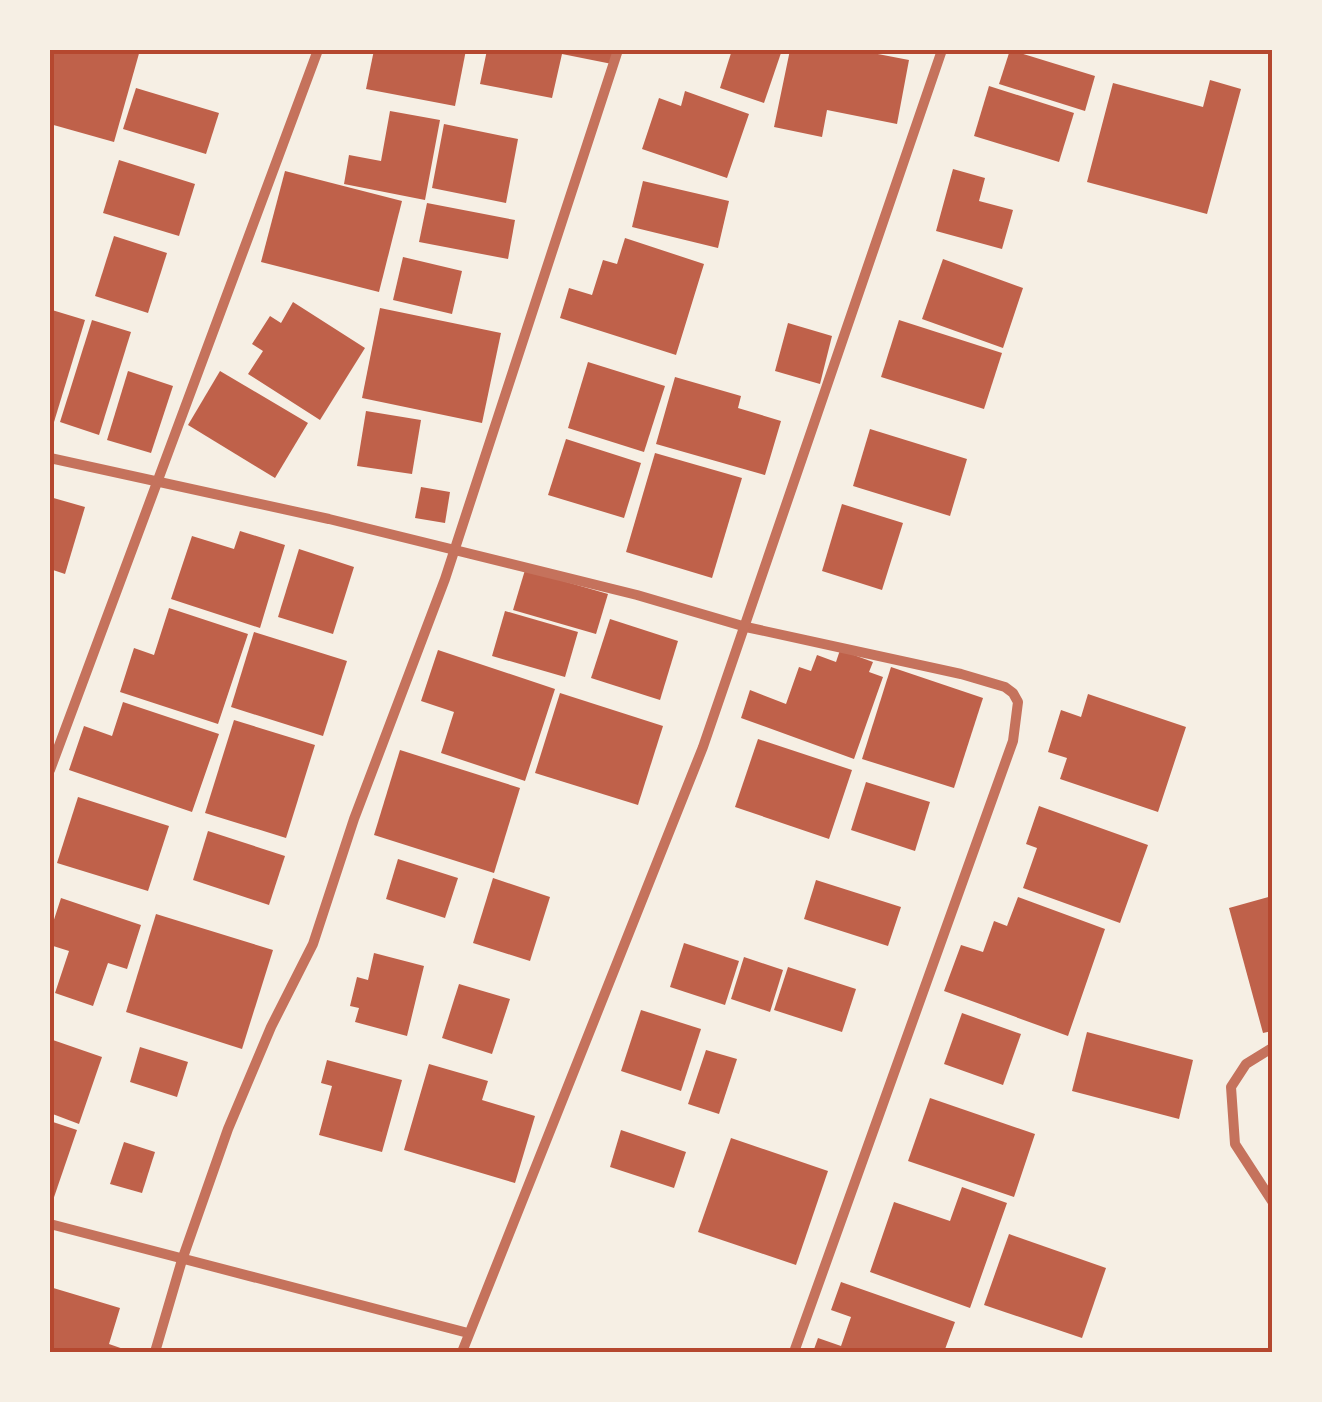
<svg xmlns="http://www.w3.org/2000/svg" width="1322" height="1402" font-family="'Noto Sans',sans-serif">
<rect width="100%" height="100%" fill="#f6efe4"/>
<!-- building -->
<g fill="#bf614a">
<polygon points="50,50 140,50 114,142 50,124"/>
<polygon points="374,50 466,50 455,106 366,89"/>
<polygon points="487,50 615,50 612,64 562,54 552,98 480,84"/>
<polygon points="732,50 782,50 764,103 720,88"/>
<polygon points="790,50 857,50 909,60 897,124 827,110 822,137 774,127"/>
<polygon points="1010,50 1095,76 1085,111 999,84"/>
<polygon points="1210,80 1241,89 1207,214 1087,182 1113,83 1203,107"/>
<polygon points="989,86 1074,113 1059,162 974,136"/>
<polygon points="136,88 219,113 206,154 123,129"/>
<polygon points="685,91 749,114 727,178 642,149 659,98 681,106"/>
<polygon points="390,111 440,120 425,200 344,184 349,155 381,161"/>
<polygon points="444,124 518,139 506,203 432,188"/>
<polygon points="119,160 195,184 179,236 103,213"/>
<polygon points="953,169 985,178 979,201 1013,210 1002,249 936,231"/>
<polygon points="285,171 402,201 379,292 261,262"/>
<polygon points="643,181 729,201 718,248 632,227"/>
<polygon points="427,203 515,220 508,259 419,242"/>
<polygon points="114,236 167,253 148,313 95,296"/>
<polygon points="625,238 704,264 676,355 560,318 569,288 592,295 603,260 617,264"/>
<polygon points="403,257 462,271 452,314 393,300"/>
<polygon points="943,259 1023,288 1003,348 922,319"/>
<polygon points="293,302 365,348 320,420 248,374 263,351 252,344 270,316 281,323"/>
<polygon points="380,308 501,333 482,423 362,398"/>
<polygon points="52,310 85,320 54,422 50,420"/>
<polygon points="92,320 131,332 99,435 60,422"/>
<polygon points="899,320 1002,353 984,409 881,377"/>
<polygon points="788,323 832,336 820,384 775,371"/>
<polygon points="588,362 665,386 644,452 568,428"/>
<polygon points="128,371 173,386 151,453 107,440"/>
<polygon points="220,371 308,423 275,478 188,425"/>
<polygon points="675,377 741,396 738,408 781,421 765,475 656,444"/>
<polygon points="366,411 421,420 412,474 357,466"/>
<polygon points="870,429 967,459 950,516 853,486"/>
<polygon points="566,439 641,463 624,518 548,495"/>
<polygon points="655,453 742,478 712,578 626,552"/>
<polygon points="421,487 450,492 445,523 415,518"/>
<polygon points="50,497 85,507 65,574 50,569"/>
<polygon points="842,504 903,523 882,590 822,571"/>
<polygon points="240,531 285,545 260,628 171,599 192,536 234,549"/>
<polygon points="299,549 354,567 333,634 278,617"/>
<polygon points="525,570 608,594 596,634 513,610"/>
<polygon points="169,608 248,634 218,724 120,692 134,648 154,655"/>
<polygon points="505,611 578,632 565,677 492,656"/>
<polygon points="610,619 678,641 660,700 591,678"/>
<polygon points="254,632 347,661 323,736 231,707"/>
<polygon points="438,650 555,689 525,781 441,753 454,712 421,701"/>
<polygon points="840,650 873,662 869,672 883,677 854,759 741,718 750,690 786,704 799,667 811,671 817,655 836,662"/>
<polygon points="891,667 983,698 954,788 862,759"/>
<polygon points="560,693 663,726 638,805 535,773"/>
<polygon points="1088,694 1186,727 1158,812 1060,779 1067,758 1048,752 1061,710 1081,717"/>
<polygon points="123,702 219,734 192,812 69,770 84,726 112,736"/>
<polygon points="234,720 315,745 286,838 205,813"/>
<polygon points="758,739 852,770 829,839 735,807"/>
<polygon points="400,750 520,788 494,873 374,835"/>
<polygon points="866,782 930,802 915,851 851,830"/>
<polygon points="78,797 169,826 148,891 57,863"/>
<polygon points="1039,806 1148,845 1120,923 1023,888 1037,848 1026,844"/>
<polygon points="208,831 285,856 269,905 193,880"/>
<polygon points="398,859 458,878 445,918 386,899"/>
<polygon points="493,878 550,897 530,961 473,943"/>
<polygon points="816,880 901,907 888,946 804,919"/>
<polygon points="1272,896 1272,1031 1263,1033 1229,908"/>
<polygon points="1018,897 1105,929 1068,1036 944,991 961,945 983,952 994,921 1007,926"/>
<polygon points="61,898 141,925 127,969 108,963 93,1006 55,993 69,951 50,945 50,932"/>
<polygon points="156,914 273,950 242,1049 126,1012"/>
<polygon points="684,943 739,961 725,1005 670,987"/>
<polygon points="374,953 424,966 407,1036 355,1022 359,1008 350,1006 357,977 368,980"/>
<polygon points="744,957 783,970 770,1012 731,999"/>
<polygon points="788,967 856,989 842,1032 774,1010"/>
<polygon points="459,984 510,999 492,1054 442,1038"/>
<polygon points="641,1010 701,1029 681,1091 621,1071"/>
<polygon points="962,1013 1021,1034 1003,1085 944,1064"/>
<polygon points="1087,1032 1193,1060 1179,1119 1072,1091"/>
<polygon points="50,1039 102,1057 79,1124 50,1113"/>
<polygon points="140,1047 188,1062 177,1097 130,1082"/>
<polygon points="706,1050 737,1059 719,1114 688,1104"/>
<polygon points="327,1060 402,1080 382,1152 319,1135 332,1086 321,1083"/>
<polygon points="429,1064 488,1081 482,1100 535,1116 515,1183 404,1150"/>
<polygon points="930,1098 1035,1134 1014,1197 908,1161"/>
<polygon points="50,1121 77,1130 51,1206 50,1206"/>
<polygon points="621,1130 686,1152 674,1188 610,1167"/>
<polygon points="731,1138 828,1171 796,1265 698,1232"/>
<polygon points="124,1142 155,1152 142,1193 110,1184"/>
<polygon points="962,1187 1007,1203 970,1308 870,1272 894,1202 950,1221"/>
<polygon points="1009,1234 1106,1268 1082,1338 984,1305"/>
<polygon points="841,1282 955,1322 944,1352 813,1352 818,1338 841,1346 851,1317 831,1310"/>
<polygon points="50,1287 120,1308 109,1344 132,1352 50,1352"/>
</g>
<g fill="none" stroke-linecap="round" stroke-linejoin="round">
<!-- minor -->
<g stroke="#c5725c" stroke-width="10">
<polyline points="50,458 329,519 637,595 746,627 961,674 1005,687 1013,693 1018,702 1013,741 794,1352"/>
<polyline points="50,770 318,50"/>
<polyline points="1272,1048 1246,1064 1231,1087 1235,1144 1272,1201"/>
<polyline points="50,1224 468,1333"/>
<polyline points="155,1352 182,1260 228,1129 271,1027 313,944 354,819 445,579 618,50"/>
<polyline points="462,1352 703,747 942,50"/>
</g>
</g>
<!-- border -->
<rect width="1322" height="1402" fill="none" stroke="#f6efe4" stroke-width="105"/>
<rect x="52" y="52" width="1218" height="1298" fill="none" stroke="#b5482f" stroke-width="4"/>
</svg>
